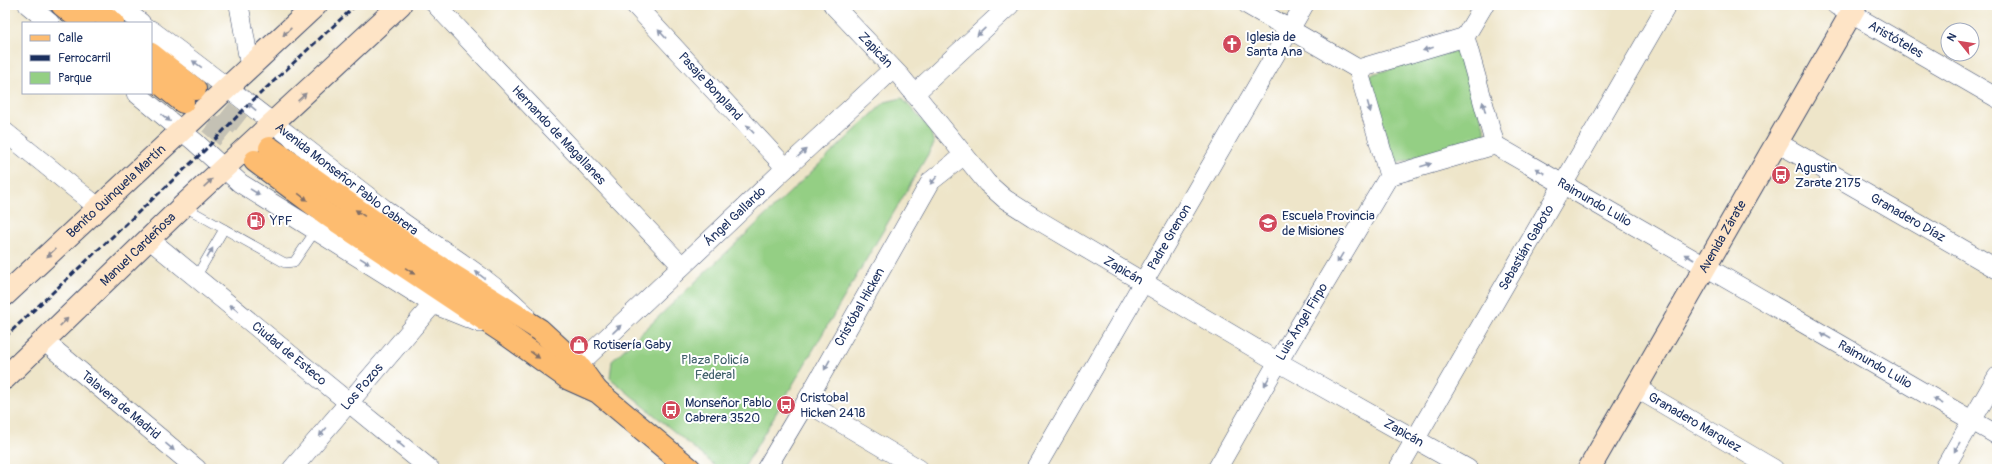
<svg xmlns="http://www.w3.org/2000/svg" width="2002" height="474" font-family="Pangolin,sans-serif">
<rect width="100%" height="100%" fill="#fff"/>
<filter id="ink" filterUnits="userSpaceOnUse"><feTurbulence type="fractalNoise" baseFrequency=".025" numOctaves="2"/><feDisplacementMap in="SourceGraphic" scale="8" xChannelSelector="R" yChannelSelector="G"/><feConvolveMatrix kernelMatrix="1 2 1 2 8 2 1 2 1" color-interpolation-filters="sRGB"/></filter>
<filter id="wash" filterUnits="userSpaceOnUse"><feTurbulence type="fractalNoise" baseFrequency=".012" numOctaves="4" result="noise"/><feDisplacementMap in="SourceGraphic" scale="16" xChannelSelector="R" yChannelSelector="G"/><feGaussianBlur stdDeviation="0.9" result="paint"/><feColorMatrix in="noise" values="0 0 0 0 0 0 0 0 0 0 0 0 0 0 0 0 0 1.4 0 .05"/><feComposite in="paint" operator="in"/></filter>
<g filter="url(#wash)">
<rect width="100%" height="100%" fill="#eee5c9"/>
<!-- green -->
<g fill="#94cf84" stroke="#587f71">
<polygon points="1462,49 1487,138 1394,164 1369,75"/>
<polygon points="902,98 930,129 934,144 745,466 737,469 719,469 610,378 612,361 885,102"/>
</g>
</g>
<g filter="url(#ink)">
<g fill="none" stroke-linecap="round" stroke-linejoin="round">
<!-- primary-tunnel -->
<g stroke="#c4c1b4" stroke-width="22" stroke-dasharray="22 11" stroke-linecap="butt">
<polyline points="197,91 270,148"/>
<polyline points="184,102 255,161"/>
</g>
<defs>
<g id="lane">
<polyline points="183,206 285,263 294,262 316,230"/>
<polyline points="196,277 224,229"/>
</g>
<g id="street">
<polyline points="28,5 50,23"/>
<polyline points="118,5 141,23"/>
<polyline points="239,5 250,67"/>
<path id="s1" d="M436 5 682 266"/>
<path id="s2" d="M635 5 786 168"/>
<path id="s3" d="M833 5 901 77 987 183 1005 199 1033 217 1278 362 1468 469"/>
<polyline points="1248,5 1358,69 1465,37"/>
<path id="s4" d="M1836 5 1997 98"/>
<path id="s5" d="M151 30C231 89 308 151 387 211 433 246 484 273 525 314"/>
<path id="s6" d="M1465 37 1495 145 1997 435"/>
<polyline points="1465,37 1484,5"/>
<polyline points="1358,69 1389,176"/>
<polyline points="136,93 195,142 240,183 433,304 480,323"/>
<polyline points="914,94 1010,5"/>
<polyline points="5,132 99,208"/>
<path id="s7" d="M1778 143 1997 269"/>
<path id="s8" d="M149 239 430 469"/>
<path id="s9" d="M44 341 197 469"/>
<path id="s10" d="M578 365 786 168 893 69"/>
<path id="s11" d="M1636 388 1774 469"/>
<polyline points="806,402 919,469"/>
<path id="s12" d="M292 469 433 304"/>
<path id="s13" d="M766 469 806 402 931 181 964 155"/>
<path id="s14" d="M1035 469 1304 5"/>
<path id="s15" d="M1217 469 1278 362 1389 176 1495 145"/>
<path id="s16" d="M1398 469 1667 5"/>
<polyline points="1944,469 1997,377"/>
</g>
<g id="secondary">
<path id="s17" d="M5 295 316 5"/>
<path id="s18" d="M5 378 183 206 400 5"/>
<path id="s19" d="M1589 469 1856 5"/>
</g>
<g id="primary">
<polyline points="62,5 84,23"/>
<polyline points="90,5 113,23"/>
<polyline points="151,54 195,89"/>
<polyline points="151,76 183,102"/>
<polyline points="270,148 427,259 540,330 578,365 597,391"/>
<polyline points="255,161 329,216 503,332 569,379 598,392 690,469"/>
</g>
</defs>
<!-- lane casing -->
<use href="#lane" stroke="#3b4a6e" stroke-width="10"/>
<!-- street casing -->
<use href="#street" stroke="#3b4a6e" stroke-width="20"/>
<!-- secondary casing -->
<use href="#secondary" stroke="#3b4a6e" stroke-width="24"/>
<!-- primary casing -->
<use href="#primary" stroke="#3b4a6e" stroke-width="24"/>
<!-- lane -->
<use href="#lane" stroke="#fff" stroke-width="9"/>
<!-- street -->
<use href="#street" stroke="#fff" stroke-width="19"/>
<!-- secondary -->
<use href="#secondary" stroke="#fee4c6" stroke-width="22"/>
<!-- primary -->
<use href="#primary" stroke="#fdbc70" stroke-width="22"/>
<!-- rail -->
<polyline stroke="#1b2f5e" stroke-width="3" stroke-dasharray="6 3" stroke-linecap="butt" points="5,337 204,151 249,104 356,5"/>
</g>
<!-- one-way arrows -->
<defs><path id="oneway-solid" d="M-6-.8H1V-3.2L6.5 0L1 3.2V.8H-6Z"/></defs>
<g fill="#8c8a92">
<use href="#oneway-solid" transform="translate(287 32) rotate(137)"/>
<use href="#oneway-solid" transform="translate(302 97) rotate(-43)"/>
<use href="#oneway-solid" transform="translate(208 183) rotate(-43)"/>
<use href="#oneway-solid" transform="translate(51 253) rotate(137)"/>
<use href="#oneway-solid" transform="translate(64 322) rotate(-44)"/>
</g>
<g fill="#8d97ae">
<use href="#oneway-solid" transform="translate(981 32) rotate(137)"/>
<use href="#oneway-solid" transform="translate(662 34) rotate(-133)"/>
<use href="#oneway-solid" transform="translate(1428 49) rotate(163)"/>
<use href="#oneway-solid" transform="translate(197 64) rotate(-144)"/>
<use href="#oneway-solid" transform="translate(252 107) rotate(-141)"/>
<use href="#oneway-solid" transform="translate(1369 107) rotate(74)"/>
<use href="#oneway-solid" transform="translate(1484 107) rotate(-105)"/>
<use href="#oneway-solid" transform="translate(166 118) rotate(39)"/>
<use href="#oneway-solid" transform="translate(750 129) rotate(-133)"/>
<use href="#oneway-solid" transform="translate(802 153) rotate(-42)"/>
<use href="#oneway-solid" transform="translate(1426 165) rotate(-16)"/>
<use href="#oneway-solid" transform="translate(1540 171) rotate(-150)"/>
<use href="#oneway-solid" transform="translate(934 180) rotate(132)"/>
<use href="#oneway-solid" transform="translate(255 192) rotate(32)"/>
<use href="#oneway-solid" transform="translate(210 253) rotate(-60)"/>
<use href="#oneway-solid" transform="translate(1689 257) rotate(-150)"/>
<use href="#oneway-solid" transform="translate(1340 258) rotate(121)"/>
<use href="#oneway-solid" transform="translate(365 261) rotate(32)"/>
<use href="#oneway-solid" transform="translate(480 275) rotate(-143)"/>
<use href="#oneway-solid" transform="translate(234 308) rotate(-141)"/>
<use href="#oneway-solid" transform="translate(617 329) rotate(-44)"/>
<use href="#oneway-solid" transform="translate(1826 336) rotate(-150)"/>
<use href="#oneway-solid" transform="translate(827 365) rotate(119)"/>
<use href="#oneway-solid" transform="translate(1267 381) rotate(120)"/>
<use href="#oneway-solid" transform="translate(1938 401) rotate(-150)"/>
<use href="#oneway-solid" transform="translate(323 432) rotate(130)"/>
<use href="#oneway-solid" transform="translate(400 444) rotate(-140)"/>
<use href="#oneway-solid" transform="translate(170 447) rotate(40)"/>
<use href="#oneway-solid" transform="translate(1957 447) rotate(120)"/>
</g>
<g fill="#816e66">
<use href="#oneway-solid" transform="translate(303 197) rotate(36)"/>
<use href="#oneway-solid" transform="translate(360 213) rotate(-145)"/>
<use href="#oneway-solid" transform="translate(410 271) rotate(34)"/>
<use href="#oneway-solid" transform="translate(535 355) rotate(36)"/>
</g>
</g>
<!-- icons -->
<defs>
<symbol id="church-disc" viewBox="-11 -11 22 22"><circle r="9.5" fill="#d1495b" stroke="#fff"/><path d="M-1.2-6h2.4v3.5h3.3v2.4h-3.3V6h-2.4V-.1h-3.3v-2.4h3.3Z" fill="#fff"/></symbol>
<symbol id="bus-disc" viewBox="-11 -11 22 22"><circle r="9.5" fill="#d1495b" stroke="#fff"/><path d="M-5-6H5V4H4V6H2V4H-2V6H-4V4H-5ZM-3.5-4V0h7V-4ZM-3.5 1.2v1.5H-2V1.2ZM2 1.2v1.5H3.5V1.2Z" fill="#fff"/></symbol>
<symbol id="fuel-disc" viewBox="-11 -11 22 22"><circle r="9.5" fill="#d1495b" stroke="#fff"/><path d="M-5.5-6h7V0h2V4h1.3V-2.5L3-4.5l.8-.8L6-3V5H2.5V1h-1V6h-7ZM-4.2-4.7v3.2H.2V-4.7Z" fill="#fff"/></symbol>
<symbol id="school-disc" viewBox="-11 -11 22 22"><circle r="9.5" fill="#d1495b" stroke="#fff"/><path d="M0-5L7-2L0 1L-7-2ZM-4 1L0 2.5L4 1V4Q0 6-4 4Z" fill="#fff"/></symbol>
<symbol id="shop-disc" viewBox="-11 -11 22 22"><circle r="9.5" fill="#d1495b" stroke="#fff"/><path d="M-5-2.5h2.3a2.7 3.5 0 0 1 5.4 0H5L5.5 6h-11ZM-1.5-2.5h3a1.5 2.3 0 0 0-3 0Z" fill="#fff"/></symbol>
</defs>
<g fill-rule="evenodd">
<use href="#church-disc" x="1221" y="33" width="22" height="22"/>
<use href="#bus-disc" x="1770" y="164" width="22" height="22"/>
<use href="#fuel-disc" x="245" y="210" width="22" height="22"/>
<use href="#school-disc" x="1257" y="212" width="22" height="22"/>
<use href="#shop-disc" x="568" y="334" width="22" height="22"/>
<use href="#bus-disc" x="775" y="394" width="22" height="22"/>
<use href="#bus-disc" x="660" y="399" width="22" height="22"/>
</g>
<g text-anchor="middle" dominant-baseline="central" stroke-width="4" stroke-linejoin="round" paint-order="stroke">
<!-- poi labels -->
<g font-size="13" fill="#1b2f5e" stroke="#fff" text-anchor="start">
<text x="1246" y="37">Iglesia de<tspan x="1246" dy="15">Santa Ana</tspan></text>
<text x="1795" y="168">Agustin<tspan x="1795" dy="15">Zarate 2175</tspan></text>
<text x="1282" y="216">Escuela Provincia<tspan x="1282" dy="15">de Misiones</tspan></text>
<text x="270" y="221">YPF</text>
<text x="593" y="345">Rotisería Gaby</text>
<text x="800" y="398">Cristobal<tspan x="800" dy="15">Hicken 2418</tspan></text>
<text x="685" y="403">Monseñor Pablo<tspan x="685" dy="15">Cabrera 3520</tspan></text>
</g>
<!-- street labels -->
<g font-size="13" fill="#1b2f5e" stroke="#fff">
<text stroke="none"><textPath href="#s4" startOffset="69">Aristóteles</textPath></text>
<text stroke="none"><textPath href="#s3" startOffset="62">Zapicán</textPath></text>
<text stroke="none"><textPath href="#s2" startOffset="111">Pasaje Bonpland</textPath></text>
<text stroke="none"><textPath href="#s1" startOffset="179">Hernando de Magallanes</textPath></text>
<text stroke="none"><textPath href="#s5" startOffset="246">Avenida Monseñor Pablo Cabrera</textPath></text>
<text stroke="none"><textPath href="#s17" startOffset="152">Benito Quinquela Martín</textPath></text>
<text stroke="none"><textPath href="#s6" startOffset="227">Raimundo Lulio</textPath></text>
<text stroke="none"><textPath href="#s10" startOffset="216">Ángel Gallardo</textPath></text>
<text stroke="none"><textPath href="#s7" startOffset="150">Granadero Díaz</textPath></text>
<text stroke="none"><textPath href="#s14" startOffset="268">Padre Grenon</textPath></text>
<text stroke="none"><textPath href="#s19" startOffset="268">Avenida Zárate</textPath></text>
<text stroke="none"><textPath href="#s16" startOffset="256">Sebastián Gaboto</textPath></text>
<text stroke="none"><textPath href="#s18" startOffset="185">Manuel Cardeñosa</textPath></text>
<text stroke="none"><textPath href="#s3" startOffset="398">Zapicán</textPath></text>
<text stroke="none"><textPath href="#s13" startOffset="187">Cristóbal Hicken</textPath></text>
<text stroke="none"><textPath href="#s15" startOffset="170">Luis Ángel Firpo</textPath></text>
<text stroke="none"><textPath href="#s8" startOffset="181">Ciudad de Esteco</textPath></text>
<text stroke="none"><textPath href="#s6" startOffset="551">Raimundo Lulio</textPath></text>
<text stroke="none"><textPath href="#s12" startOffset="108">Los Pozos</textPath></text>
<text stroke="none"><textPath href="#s9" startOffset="100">Talavera de Madrid</textPath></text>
<text stroke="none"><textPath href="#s11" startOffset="68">Granadero Marquez</textPath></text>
<text stroke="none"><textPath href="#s3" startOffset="722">Zapicán</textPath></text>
</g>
<!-- park labels -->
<g font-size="13" fill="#3f5f69" stroke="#fff">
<text x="715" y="360">Plaza Policía<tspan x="715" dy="15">Federal</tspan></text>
</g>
</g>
<!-- margin -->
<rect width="2002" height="474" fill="none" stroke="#fff" stroke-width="20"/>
<!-- legend -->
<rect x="22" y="22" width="130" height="72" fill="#ffffff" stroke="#a4acbf"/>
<rect x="30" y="35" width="20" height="6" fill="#fdbc70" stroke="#a4acbf"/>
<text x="58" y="42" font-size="12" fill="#1b2f5e">Calle</text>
<rect x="30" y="55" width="20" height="6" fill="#1b2f5e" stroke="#a4acbf"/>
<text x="58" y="62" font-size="12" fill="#1b2f5e">Ferrocarril</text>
<rect x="30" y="72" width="20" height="12" fill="#94cf84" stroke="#a4acbf"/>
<text x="58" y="82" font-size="12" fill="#1b2f5e">Parque</text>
<!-- north arrow -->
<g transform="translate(1960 42) rotate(300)"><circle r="19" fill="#ffffff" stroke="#a4acbf"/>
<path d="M0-3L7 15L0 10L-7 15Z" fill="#d1495b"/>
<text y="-6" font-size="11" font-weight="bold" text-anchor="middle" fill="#1b2f5e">N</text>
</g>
</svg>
